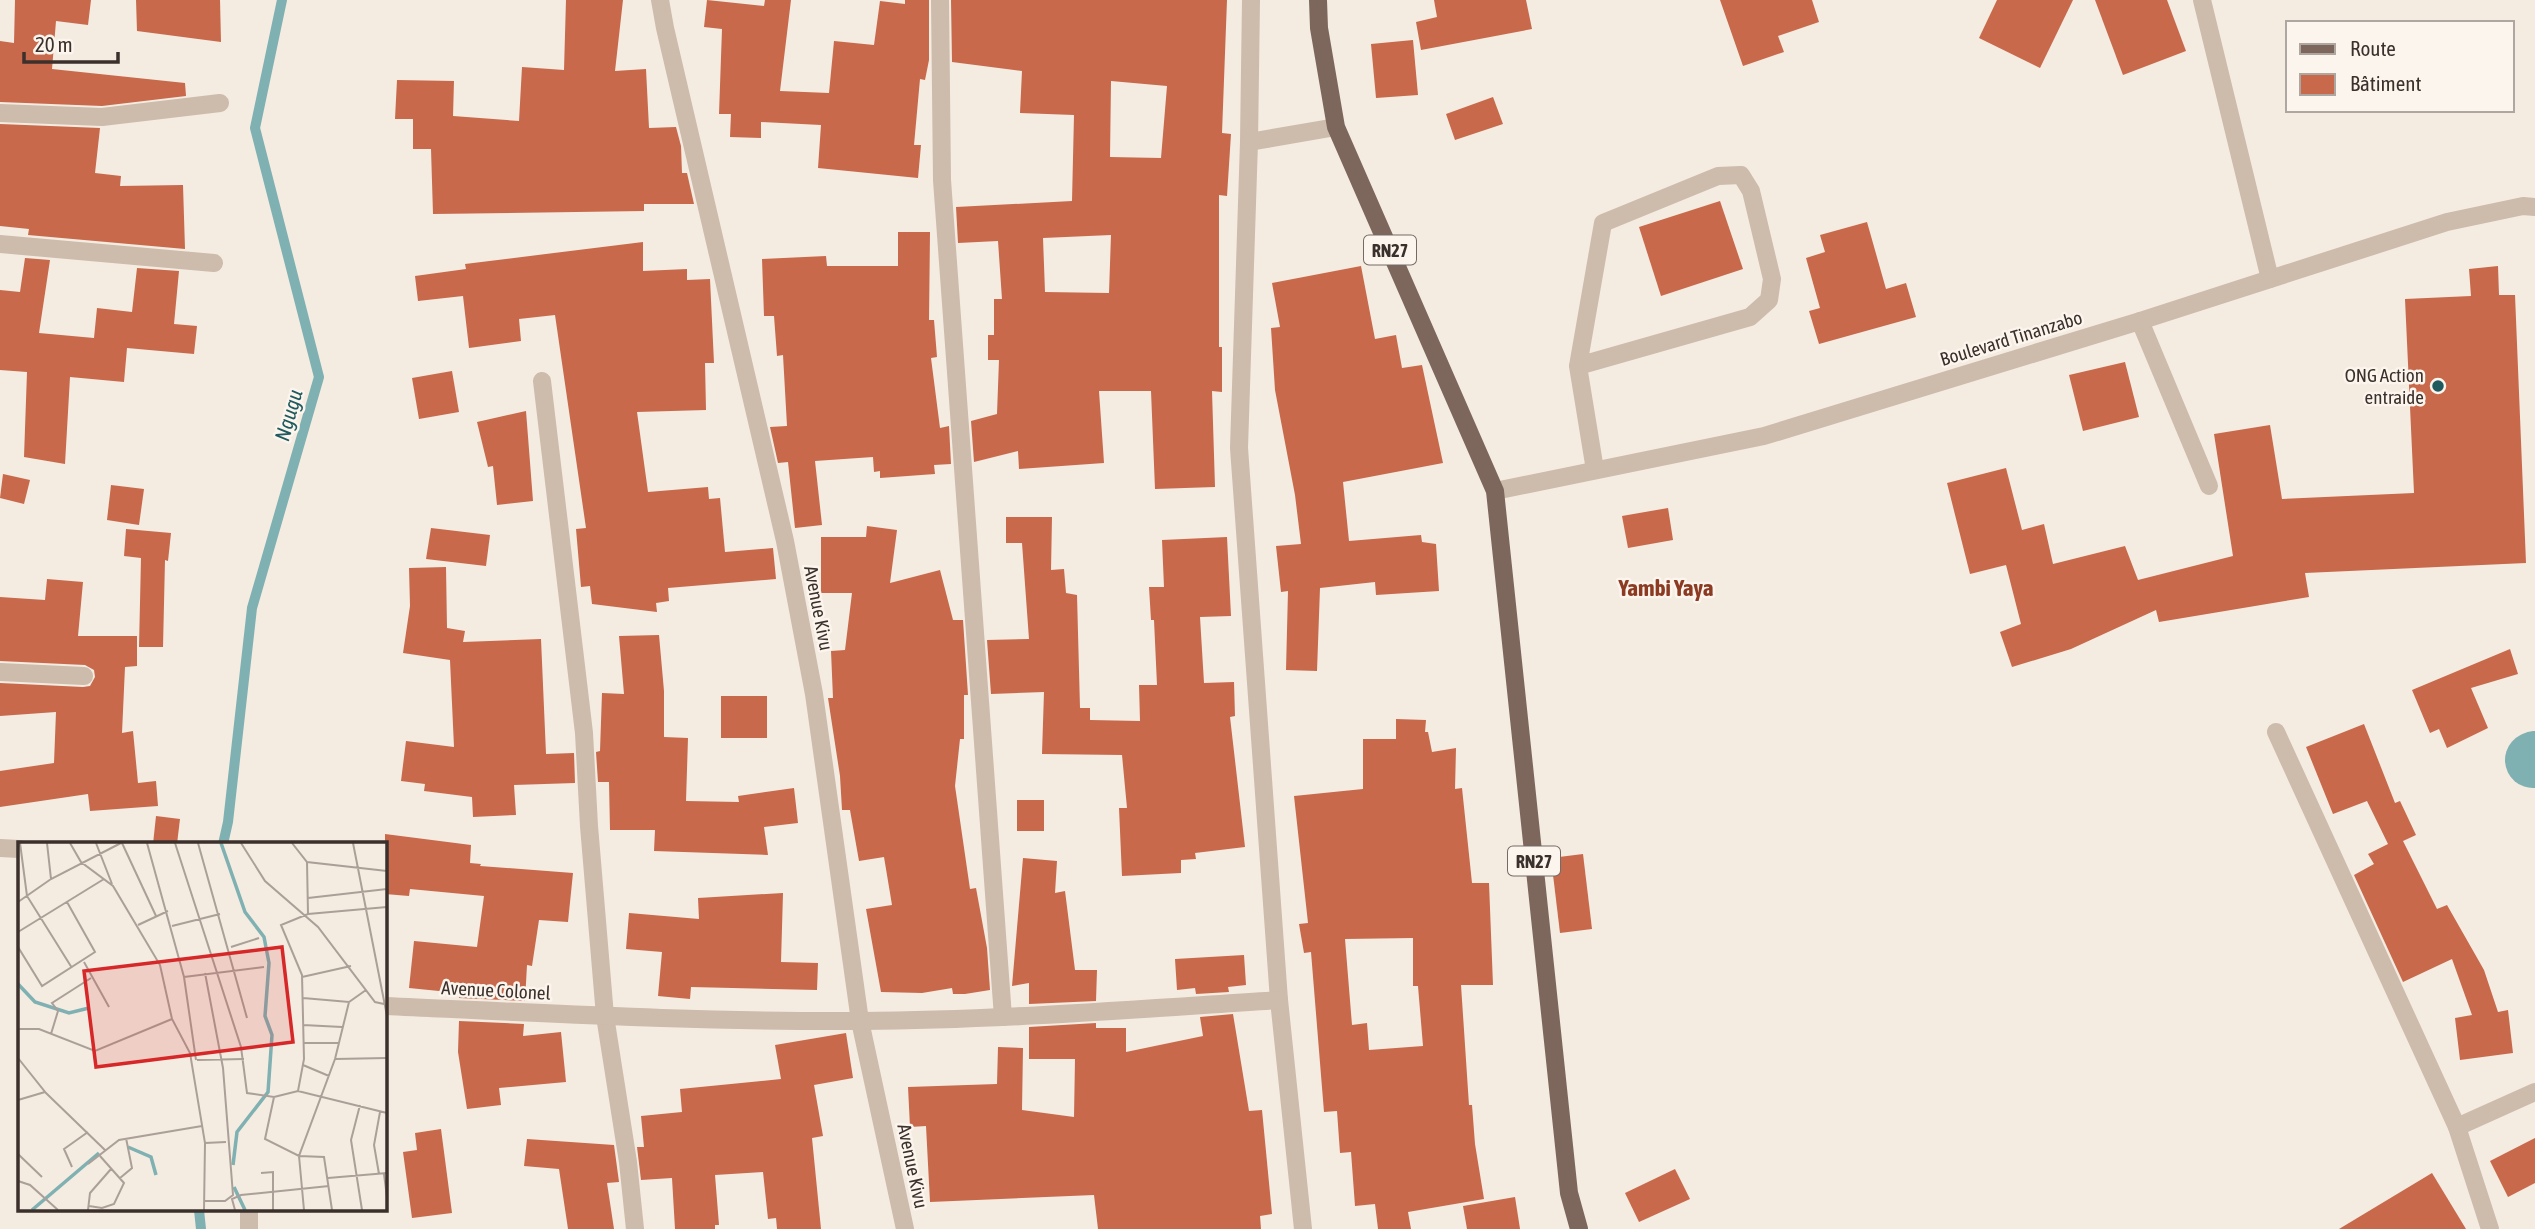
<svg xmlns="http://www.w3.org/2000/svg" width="2535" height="1229" font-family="'Asap Condensed',sans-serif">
<rect width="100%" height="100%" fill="#f4ebe1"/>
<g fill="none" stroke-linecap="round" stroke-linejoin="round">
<!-- stream -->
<g stroke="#7fb0b2" stroke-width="10">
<polyline points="223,844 228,822 252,608 319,377 255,128 282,0"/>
<polyline points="199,1210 201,1229"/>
</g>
<!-- river -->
<polyline stroke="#7fb0b2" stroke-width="56" points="2533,760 2535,759"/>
</g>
<!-- building -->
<g fill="#c8694b" fill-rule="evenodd">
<polygon points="15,0 91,0 88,25 56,21 52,69 185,83 186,96 102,106 0,102 0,41 14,43"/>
<polygon points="136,0 220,0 221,42 137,31"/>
<polygon points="566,0 623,0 615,71 646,69 649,128 676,127 681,146 682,173 687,173 694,204 644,204 644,211 433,214 431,149 413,149 413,119 395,119 397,80 454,81 453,116 519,121 522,67 564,70"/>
<polygon points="707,0 764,6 765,0 791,0 780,91 829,93 834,41 874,45 880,1 905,4 905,0 929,0 929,60 925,80 920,79 914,145 921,145 918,178 818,168 821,125 761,122 761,138 730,137 731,114 719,114 722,29 704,27"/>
<path d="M951 0H1227L1222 133 1231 134 1227 196 1219 195V347H1222V392L1212 391 1215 487 1155 489 1151 391H1099L1104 463 1019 469 1018 451 974 462 971 421 997 414 999 360H988V335H994V299H1002L998 241 958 243 956 207 1072 201 1074 115 1020 113 1022 71 952 62ZM1111 81 1167 86 1161 158 1110 157ZM1111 235 1109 293 1045 292 1043 238Z"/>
<polygon points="1434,0 1526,0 1532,29 1421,50 1416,22 1437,17"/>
<polygon points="1720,0 1812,0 1819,22 1778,36 1784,52 1743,66"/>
<polygon points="1997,0 2073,0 2040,68 1979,38"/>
<polygon points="2095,0 2167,0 2186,51 2123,75"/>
<polygon points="1413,40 1418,95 1376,98 1371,44"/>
<polygon points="1493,97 1503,124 1455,140 1446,114"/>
<polygon points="0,124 100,128 95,173 121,176 120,186 183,185 185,249 28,235 29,229 0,226"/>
<polygon points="1720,201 1743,269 1661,296 1639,227"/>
<polygon points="1867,222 1886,289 1906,283 1916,317 1819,344 1809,311 1820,308 1806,258 1825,252 1820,235"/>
<polygon points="898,232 930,232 929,320 934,320 937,357 931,358 940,428 949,426 951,464 934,465 935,474 880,478 880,471 874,472 873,457 815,461 822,525 795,528 788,462 778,463 770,427 787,426 783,355 777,356 774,316 764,316 762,259 826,256 827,266 898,266"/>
<polygon points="643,242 643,271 687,269 687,280 710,279 714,363 705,363 706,410 637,412 648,492 708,487 709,499 720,498 725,552 773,548 776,579 668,588 669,601 656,603 657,612 592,604 590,586 581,587 576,529 586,528 555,315 519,319 521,341 469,348 463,296 418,301 415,276 466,269 465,264"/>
<polygon points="25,258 50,260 39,333 94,338 97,308 132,312 137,268 179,271 174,324 197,326 194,354 127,348 124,382 70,377 65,464 24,457 27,372 0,370 0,290 20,292"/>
<polygon points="1361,266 1375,339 1396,335 1402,368 1422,365 1443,463 1343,482 1349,541 1421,535 1422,542 1436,544 1439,591 1376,595 1375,582 1320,588 1317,671 1286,670 1288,591 1281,592 1276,546 1301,544 1295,495 1275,390 1271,328 1280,327 1272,283"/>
<polygon points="2498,266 2499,295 2515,295 2526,563 2305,573 2309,597 2159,622 2156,610 2071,649 2012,667 2000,632 2021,624 2006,565 1970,574 1947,483 2006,468 2022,530 2044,524 2053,564 2125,546 2138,580 2233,556 2214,434 2270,425 2282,499 2414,493 2405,299 2471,296 2469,269"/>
<polygon points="2125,362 2139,417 2083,431 2069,375"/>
<polygon points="452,371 459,412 419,419 412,378"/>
<polygon points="526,411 533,501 497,505 493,466 488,467 477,422"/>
<polygon points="3,474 30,480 24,504 0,498"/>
<polygon points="111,485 144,489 139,525 107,520"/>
<polygon points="1668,508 1673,540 1628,548 1622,516"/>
<polygon points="1006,517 1052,517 1051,570 1064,569 1066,593 1077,595 1080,708 1090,708 1090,720 1140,721 1139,685 1157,685 1154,620 1151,620 1149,587 1164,587 1162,540 1227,537 1231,616 1200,617 1204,683 1234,682 1235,716 1230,717 1245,847 1195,853 1196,859 1181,860 1181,873 1122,876 1119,808 1127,808 1122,755 1042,754 1044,692 991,694 987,640 1029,639 1022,543 1006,543"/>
<polygon points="867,526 897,530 890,583 940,570 953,620 963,620 968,695 964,695 964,739 960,739 955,786 970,889 976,888 987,948 990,990 965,994 953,994 952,988 922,993 881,992 866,909 892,905 884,857 859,861 850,810 842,810 840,776 828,698 833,698 831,651 845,650 852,593 821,593 821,537 866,537"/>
<polygon points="431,528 490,535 486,566 426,559"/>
<polygon points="126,529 171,533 168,561 165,560 163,647 139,647 141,558 124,556"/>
<polygon points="446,567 447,628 465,631 463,642 541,639 546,754 574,753 575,783 514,785 516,815 473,817 472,797 424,791 425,784 401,781 406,741 454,747 450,660 403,653 410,606 409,568"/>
<polygon points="47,579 83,582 78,636 137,636 137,666 125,667 122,733 133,731 138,783 156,781 158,806 90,811 88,794 0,807 0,771 54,763 56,712 0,716 0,683 83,687 90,686 95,677 94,670 85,665 0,661 0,597 45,600"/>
<polygon points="659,635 664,691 664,737 688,738 686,801 739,802 738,796 794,788 798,823 764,827 768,855 654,851 655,830 610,830 609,782 598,782 596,752 600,751 602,693 624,694 619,636"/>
<polygon points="2510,649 2518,674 2471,688 2488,728 2447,748 2439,729 2430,733 2412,690"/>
<rect x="721" y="696" width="46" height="42"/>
<path d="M1396 719 1426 720 1425 732H1428L1432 752 1456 748 1455 789 1462 788 1472 883H1489L1493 985H1461L1469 1105H1472L1475 1144 1484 1199 1408 1212 1411 1229H1378L1375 1204 1355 1206 1351 1152 1340 1153 1337 1111 1324 1112 1311 952 1304 953 1299 924 1308 923 1294 796 1363 789V739H1396ZM1413 938V986H1418L1423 1046 1369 1050 1367 1023 1352 1025 1345 939Z"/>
<polygon points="2364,724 2395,803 2400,801 2416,835 2403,841 2437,909 2447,905 2484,970 2498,1012 2508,1010 2513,1053 2460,1060 2455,1018 2472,1015 2452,959 2403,982 2354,875 2374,864 2368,854 2388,844 2367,801 2333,814 2306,747"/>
<rect x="1017" y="800" width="27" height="31"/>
<polygon points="156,816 180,819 177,844 153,844"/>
<polygon points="385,834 471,845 470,863 481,864 480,866 573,873 568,922 539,920 532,966 527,965 525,1001 459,998 459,993 409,988 414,941 477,947 484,896 410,889 409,896 385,894"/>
<polygon points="1583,854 1592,929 1560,933 1551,858"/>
<polygon points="1023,858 1057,861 1055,893 1065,891 1075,970 1097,970 1096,1001 1029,1004 1029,983 1012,986"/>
<polygon points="783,893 781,962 818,963 817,990 691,987 690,999 658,996 662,952 626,949 629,913 699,919 698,898"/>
<polygon points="1244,955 1246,985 1228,987 1229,992 1196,994 1195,988 1177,990 1175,959"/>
<polygon points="1233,1014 1249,1111 1262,1110 1272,1214 1260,1216 1261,1229 1098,1229 1094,1195 930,1202 926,1126 910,1127 908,1087 997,1084 998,1047 1023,1048 1022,1110 1074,1117 1075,1059 1029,1059 1029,1027 1096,1023 1096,1028 1126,1028 1126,1052 1203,1036 1200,1017"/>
<polygon points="459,1021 524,1024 523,1036 561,1032 566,1082 499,1088 501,1105 467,1109 458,1052"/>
<polygon points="846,1033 853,1078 814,1085 823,1136 812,1138 821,1229 777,1229 776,1218 768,1219 763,1172 715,1175 719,1225 715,1225 715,1229 675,1229 672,1178 641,1180 637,1147 644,1147 641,1116 682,1112 680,1089 781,1079 775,1045"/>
<polygon points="441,1129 452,1213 412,1218 403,1152 417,1150 415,1133"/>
<polygon points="2535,1138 2535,1183 2508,1197 2490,1161"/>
<polygon points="527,1139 614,1145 619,1182 607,1183 614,1229 568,1229 559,1169 524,1166"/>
<polygon points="1675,1169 1690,1199 1639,1222 1625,1193"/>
<polygon points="2432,1173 2466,1229 2339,1229"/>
<polygon points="1515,1197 1520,1229 1467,1229 1463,1206"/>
</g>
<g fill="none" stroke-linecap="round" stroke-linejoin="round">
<!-- minor -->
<g stroke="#cdbbac" stroke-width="18">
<polyline points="660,0 665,28 785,541 814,694 860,1021 905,1229"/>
<polyline points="940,0 942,180 1003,1017"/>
<polyline points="1251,0 1249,142 1239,448 1279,1000 1303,1229"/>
<polyline points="2202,0 2270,279"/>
<polyline points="0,113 102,117 220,103"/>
<polyline points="1249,142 1336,127"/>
<polyline points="0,244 214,263"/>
<polyline points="2140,321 2209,486"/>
<polyline points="1578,366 1750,317 1769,300 1772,279 1751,191 1741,175 1718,176 1603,223 1578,366 1595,470"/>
<polyline points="542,381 584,733 589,826 605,1016 628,1162 635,1229"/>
<polyline points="1495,491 1764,436 2140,321 2447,222 2523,206 2535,207"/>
<polyline points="0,672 84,676"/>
<polyline points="2276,732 2457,1127 2490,1229"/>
<polyline points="0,848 19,849"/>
<path d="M385 1006C543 1013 702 1022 861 1021 1000 1020 1140 1009 1279 1000"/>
<polyline points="2457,1127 2535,1092"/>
<polyline points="249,1210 249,1229"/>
</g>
<!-- major -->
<polyline stroke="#7d675c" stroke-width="18" points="1318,0 1319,28 1336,127 1495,491 1569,1193 1579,1229"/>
</g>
<!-- markers -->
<circle fill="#1f5a5e" stroke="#fbf5ee" stroke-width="2.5" cx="2438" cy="386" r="7"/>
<g text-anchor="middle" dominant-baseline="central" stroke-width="5" stroke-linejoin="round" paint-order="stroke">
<!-- shield labels -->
<g fill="#fbf5ee" stroke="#756b66" stroke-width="2">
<rect x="1364" y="235.5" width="52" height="29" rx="5"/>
<rect x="1508" y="846.5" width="52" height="29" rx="5"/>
</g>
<g font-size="18" font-weight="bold" fill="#3b302b">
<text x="1390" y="250">RN27</text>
<text x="1534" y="861">RN27</text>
</g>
<!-- street labels -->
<g font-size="19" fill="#3b302b" stroke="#fbf5ee">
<text transform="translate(2011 338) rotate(-17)">Boulevard Tinanzabo</text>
<text transform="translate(819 608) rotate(79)">Avenue Kivu</text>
<text transform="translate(496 990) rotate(3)">Avenue Colonel</text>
<text transform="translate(913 1166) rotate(78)">Avenue Kivu</text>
</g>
<!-- poi labels -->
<g font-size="19" fill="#3b302b" stroke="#fbf5ee" text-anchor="end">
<text x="2424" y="375">ONG Action<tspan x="2424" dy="22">entraide</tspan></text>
</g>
<!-- water labels -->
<g font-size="21" font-style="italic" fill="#1f5a5e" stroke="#fbf5ee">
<text transform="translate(288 415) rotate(-74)">Ngugu</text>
</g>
<!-- quarter labels -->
<g font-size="23" font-weight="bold" fill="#8c3b22" stroke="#fbf5ee">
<text x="1666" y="588">Yambi Yaya</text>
</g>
</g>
<!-- overview -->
<g transform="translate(18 842)">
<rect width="369" height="369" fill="#f4ebe1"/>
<path fill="none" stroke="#7fb0b2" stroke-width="3.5" d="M203 1 227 70 246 95 251 121 247 174 254 193 250 250 219 290 215 323M0 142 17 160 51 171 71 166M110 305 133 315 138 333M216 345 227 368M14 368 81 311"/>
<path fill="none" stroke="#aaa098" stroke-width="2" d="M2 1 9 54 54 126M29 1 33 37M52 1 63 20 95 44 142 123 154 177 172 211 187 301 186 368M78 1 94 42M104 1 138 74M129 1 166 135 178 218M157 1 223 205 229 251 256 255 280 249 369 271M180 1 229 176M223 1 247 39 300 85 357 160 366 162M274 1 289 20 369 29M335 1 369 174M290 56 369 47M0 60 33 37 103 1M290 72 369 65M120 83 150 69M154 84 202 72M0 90 86 37M0 105 24 144 77 110 49 60M213 105 241 96M66 120 91 165M166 135 246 125M284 135 333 124M285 156 331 160 348 148M285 183 324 185M0 187H21L77 209 154 177M33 192 40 169 34 161 73 136M285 201H321M0 216 28 251 88 309M317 217 369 216M179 218 226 217M285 223 311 234M280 249 286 217 284 133 263 83 290 72 289 20M256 255 247 297 281 314 306 315 314 368M0 258 27 250M342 263 333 298 344 368M187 301 208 300M0 312 24 335M70 322 101 298 184 284M54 325 46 307 70 290M243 331 255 330V368M361 332 356 303 362 270M366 332 369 355M102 336 114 326 108 296M310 336 369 331M0 339 12 343 40 368M186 359H207L215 353 205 226 187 131M71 364 84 366 96 362 106 341 82 314M70 368 72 351 93 327M217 368 214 357 223 353 311 344M286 368 281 314 317 217 331 160"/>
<path fill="#d62828" fill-opacity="0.15" stroke="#d62828" stroke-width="3.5" d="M264 105 275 200 78 225 66 129Z"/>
<rect width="369" height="369" fill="none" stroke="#3b302b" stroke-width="3.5"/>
</g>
<!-- legend -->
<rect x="2286" y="21" width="228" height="91" fill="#fbf5ee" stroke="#aea6a0" stroke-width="2"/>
<rect x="2300" y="44" width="35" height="10" fill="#7d675c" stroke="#aea6a0" stroke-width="2"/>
<text x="2350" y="56" font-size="21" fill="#3b302b">Route</text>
<rect x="2300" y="74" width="35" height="21" fill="#c8694b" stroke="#aea6a0" stroke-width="2"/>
<text x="2350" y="91" font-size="21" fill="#3b302b">Bâtiment</text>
<!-- scale -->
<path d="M24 52v10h94v-10" fill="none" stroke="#3b302b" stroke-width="3.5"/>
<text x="35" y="52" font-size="21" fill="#3b302b" stroke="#fbf5ee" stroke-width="5" paint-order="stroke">20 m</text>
</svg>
